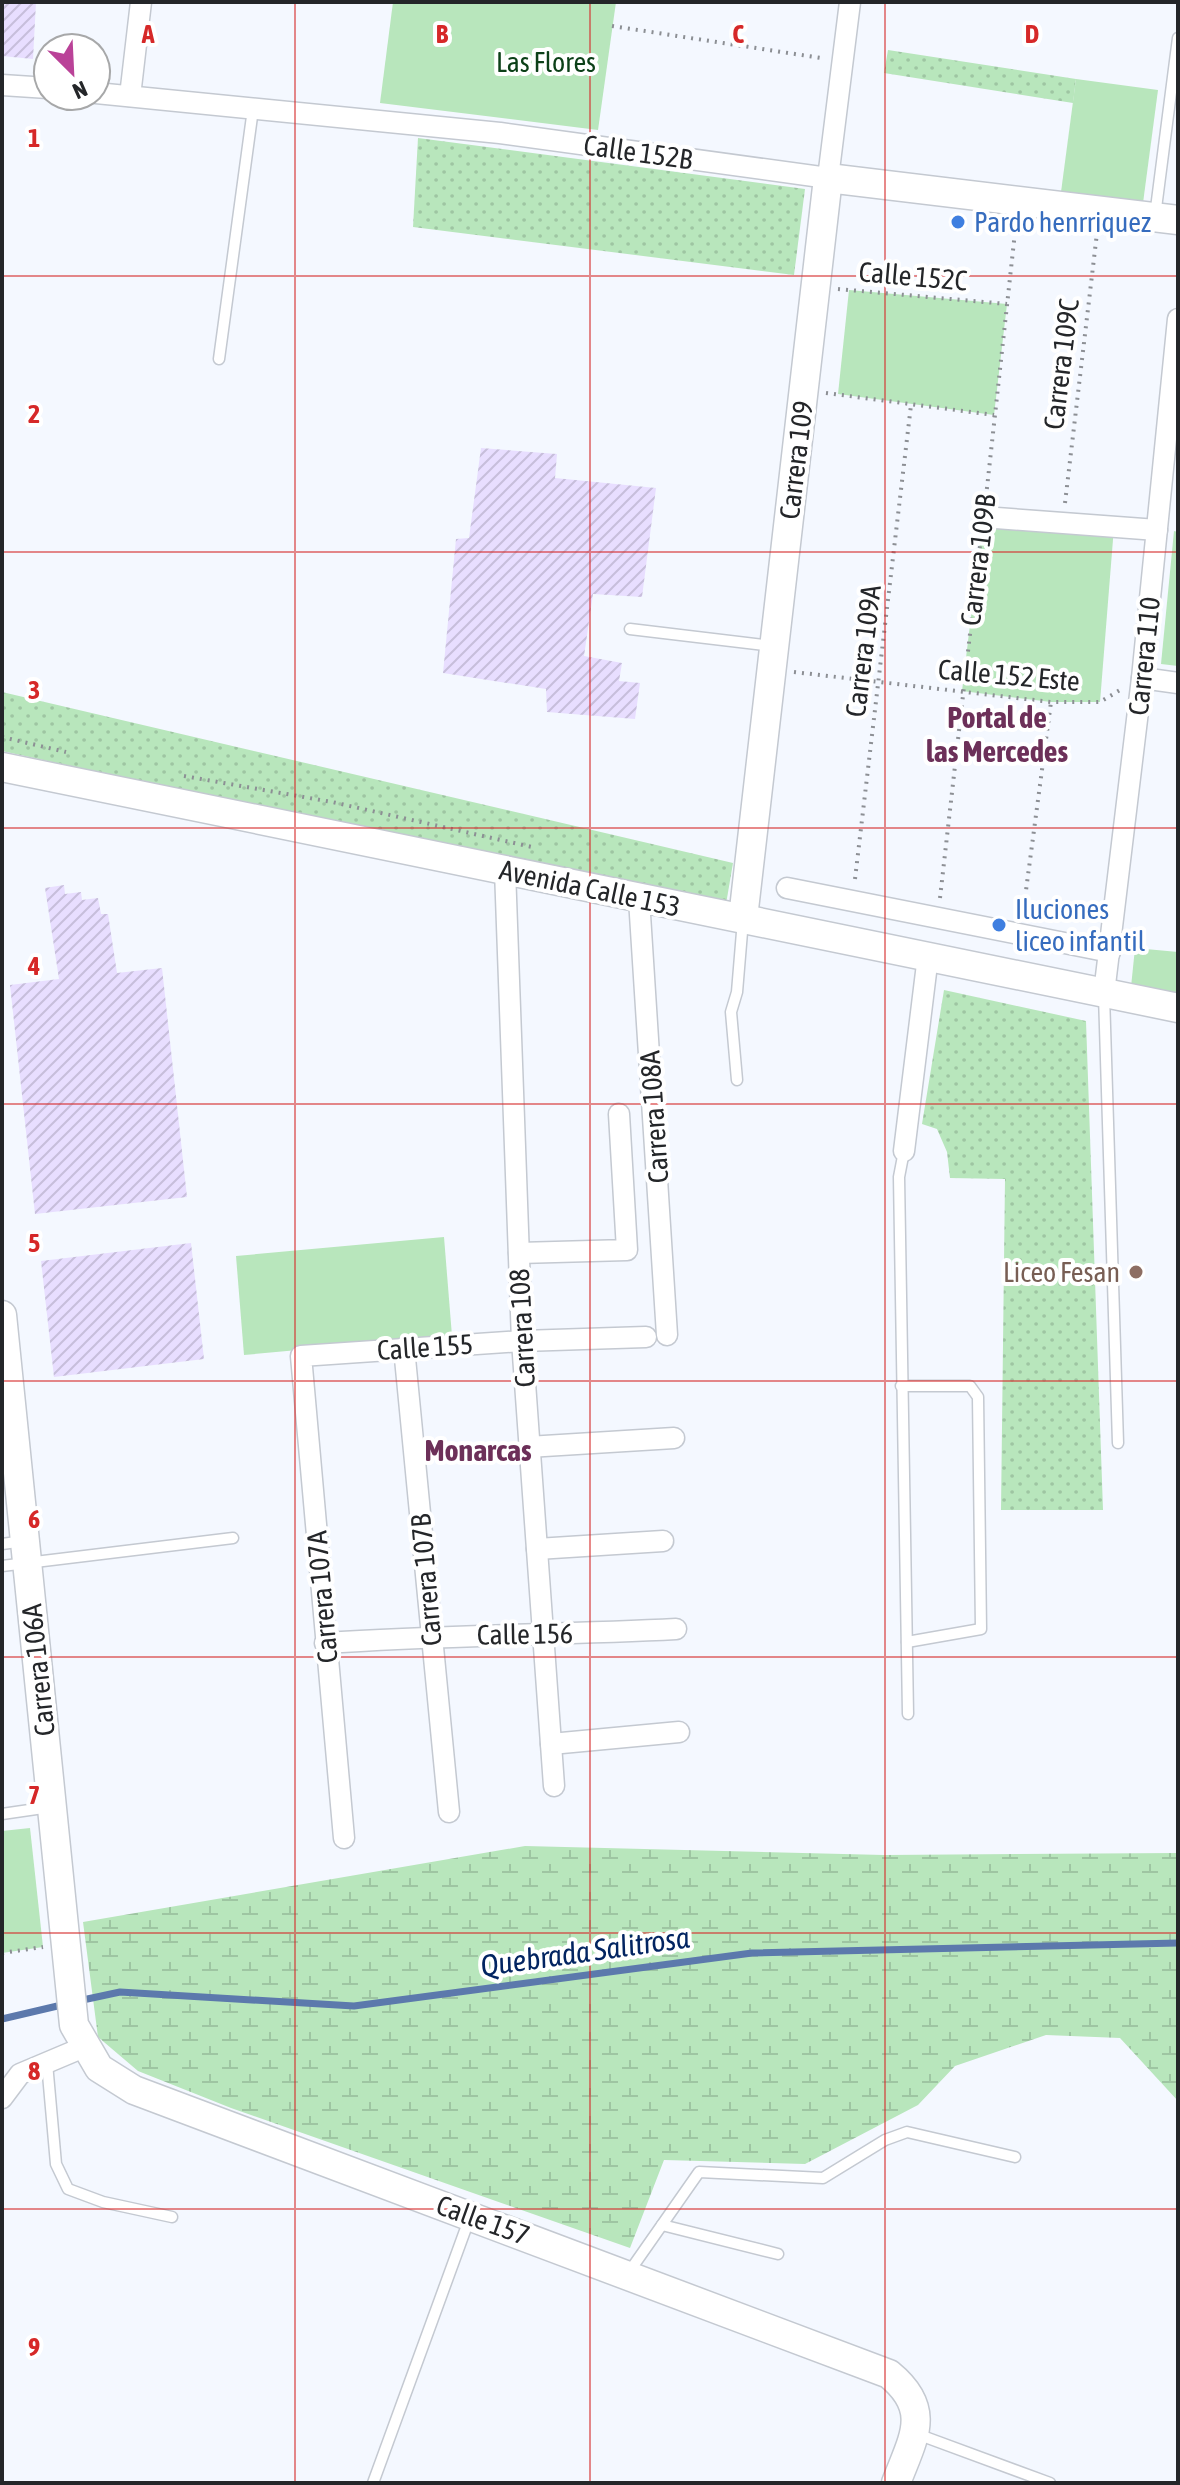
<svg xmlns="http://www.w3.org/2000/svg" width="1180" height="2485" font-family="'Asap Condensed',sans-serif">
<defs>
<pattern id="grass-dots" width="8" height="8" patternUnits="userSpaceOnUse" patternTransform="scale(2)"><rect width="8" height="8" fill="#b8e6bc"/><path d="M2 2h.1M6 6h.1" fill="none" stroke="#9ec5a2" stroke-width="1.8" stroke-linecap="round"/></pattern>
<pattern id="wetland-marsh" width="20" height="14" patternUnits="userSpaceOnUse" patternTransform="scale(2)"><rect width="20" height="14" fill="#b8e6bc"/><path d="M1 5h8M5 5V1M11 12h8M15 12V8" fill="none" stroke="#9ec5a2"/></pattern>
<pattern id="building-hatch" width="6" height="6" patternUnits="userSpaceOnUse" patternTransform="scale(2)"><rect width="6" height="6" fill="#e8deff"/><path d="M-1 1l2-2M0 6l6-6M5 7l2-2" fill="none" stroke="#c7bedb"/></pattern>
</defs>
<rect width="100%" height="100%" fill="#f4f8ff"/>
<!-- grass -->
<g fill="url(#grass-dots)">
<polygon points="888,50 1076,79 1073,103 884,73"/>
<polygon points="418,138 805,189 794,275 413,227"/>
<polygon points="2,692 733,863 725,910 2,751"/>
<polygon points="944,990 1086,1021 1103,1510 1001,1510 1005,1179 950,1178 947,1152 937,1129 922,1124"/>
</g>
<!-- wetland -->
<polygon fill="url(#wetland-marsh)" points="525,1846 884,1855 1178,1853 1178,2101 1120,2038 1046,2035 955,2066 918,2105 805,2164 664,2160 630,2248 231,2108 138,2071 98,2037 83,1922"/>
<!-- green -->
<g fill="#b8e6bc">
<polygon points="393,2 616,2 598,130 380,103"/>
<polygon points="1076,79 1158,90 1143,203 1061,192"/>
<polygon points="849,290 1007,304 994,415 838,394"/>
<polygon points="983,517 1114,527 1100,702 1051,702 962,691"/>
<polygon points="1174,531 1178,532 1178,666 1161,664"/>
<polygon points="1135,948 1178,952 1178,996 1131,987"/>
<polygon points="444,1237 452,1336 244,1355 236,1256"/>
<polygon points="30,1828 43,1947 2,1953 2,1831"/>
</g>
<g fill="none" stroke-linecap="round" stroke-linejoin="round">
<!-- stream -->
<g stroke="#5c79ac" stroke-width="7">
<polyline points="78,2001 120,1992 354,2006 752,1953 1178,1943"/>
<polyline points="2,2019 66,2004"/>
</g>
</g>
<!-- building -->
<g fill="url(#building-hatch)">
<polygon points="2,2 36,2 33,59 2,56"/>
<polygon points="481,448 557,454 555,478 656,488 642,597 593,594 584,656 622,663 619,681 640,683 635,719 547,712 546,689 443,673 456,539 469,538"/>
<polygon points="64,885 65,894 81,892 82,900 98,898 101,914 108,914 117,973 162,968 187,1197 35,1214 10,985 59,979 45,888"/>
<polygon points="191,1243 204,1359 54,1377 41,1261"/>
</g>
<g fill="none" stroke-linecap="round" stroke-linejoin="round">
<defs>
<g id="lane">
<polyline points="1155,216 1178,38"/>
<polyline points="219,359 253,109"/>
<polyline points="630,629 772,646"/>
<polyline points="1104,995 1118,1443"/>
<polyline points="737,1080 731,1012 737,992 743,920"/>
<polyline points="904,1151 899,1177 908,1714"/>
<polyline points="901,1386 970,1386 978,1397 981,1629 907,1642"/>
<polyline points="2,1544 24,1541"/>
<polyline points="2,1566 233,1538"/>
<polyline points="2,1814 50,1807"/>
<polyline points="47,2063 56,2164 68,2189 103,2202 172,2217"/>
<polyline points="662,2225 778,2254"/>
<polyline points="629,2272 699,2172 823,2178 885,2140 907,2132 1015,2157"/>
<polyline points="917,2434 1050,2483"/>
<polyline points="373,2483 470,2217"/>
</g>
<g id="street">
<polyline points="2,85 48,88"/>
<polyline points="96,93 500,133 828,178 850,2"/>
<polyline points="130,96 141,2"/>
<polyline points="983,517 1157,530"/>
<polyline points="1142,678 1178,683"/>
<polyline points="505,870 522,1341 554,1786"/>
<polyline points="787,888 1110,952"/>
<polyline points="639,899 667,1335"/>
<polyline points="1104,993 1142,678 1178,319"/>
<polyline points="904,1151 928,956"/>
<polyline points="519,1253 627,1250 619,1114"/>
<polyline points="404,1348 449,1812"/>
<polyline points="528,1447 674,1438"/>
<polyline points="537,1549 663,1541"/>
<path d="M325 1643C442 1635 559 1635 676 1629"/>
<polyline points="551,1744 679,1732"/>
<polyline points="344,1838 301,1356 522,1341 646,1337"/>
<polyline points="2,2098 20,2074 84,2047"/>
</g>
<g id="secondary">
<polyline points="2,767 1178,1008"/>
<polyline points="743,918 828,178 1178,220"/>
<path d="M2 1315 74 2025 99 2068 134 2090 889 2374C933 2410 913 2438 896 2483"/>
</g>
</defs>
<!-- lane casing -->
<use href="#lane" stroke="#c4c9d1" stroke-width="13"/>
<!-- street casing -->
<use href="#street" stroke="#c4c9d1" stroke-width="23"/>
<!-- secondary casing -->
<use href="#secondary" stroke="#c4c9d1" stroke-width="31"/>
<!-- path -->
<g stroke="#8c8f94" stroke-width="4" stroke-dasharray="2 6" stroke-linecap="butt">
<polyline points="612,26 821,58"/>
<polyline points="838,289 1007,304"/>
<polyline points="826,393 994,415"/>
<polyline points="986,497 1016,223"/>
<polyline points="1065,503 1097,233"/>
<polyline points="794,672 1051,702 1100,702 1120,690"/>
<polyline points="2,737 66,752"/>
<polyline points="184,776 332,802 532,847"/>
<polyline points="855,879 911,405"/>
<polyline points="940,898 981,537"/>
<polyline points="1023,913 1051,702"/>
<polyline points="2,1953 43,1947"/>
</g>
<!-- lane -->
<use href="#lane" stroke="#fff" stroke-width="10"/>
<!-- street -->
<use href="#street" stroke="#fff" stroke-width="20"/>
<!-- secondary -->
<use href="#secondary" stroke="#fff" stroke-width="28"/>
</g>
<!-- grid -->
<path fill="none" stroke="#d62828" stroke-width="2" stroke-opacity="0.55" d="M295 2V2483M590 2V2483M885 2V2483M2 276H1178M2 552H1178M2 828H1178M2 1104H1178M2 1381H1178M2 1657H1178M2 1933H1178M2 2209H1178"/>
<!-- markers -->
<g fill="#3f7fe0" stroke="#fff" stroke-width="3">
<circle cx="958" cy="222" r="8"/>
<circle cx="999" cy="925" r="8"/>
</g>
<circle fill="#8d6e63" stroke="#fff" stroke-width="3" cx="1136" cy="1272" r="8"/>
<g text-anchor="middle" dominant-baseline="central" stroke-width="8" stroke-linejoin="round" paint-order="stroke">
<!-- park labels -->
<g font-size="28" fill="#0c4018" stroke="#fff">
<text x="546" y="62">Las Flores</text>
</g>
<!-- street labels -->
<g font-size="28" fill="#242629" stroke="#fff">
<text transform="translate(638 152) rotate(8)">Calle 152B</text>
<text transform="translate(913 276) rotate(5)">Calle 152C</text>
<text transform="translate(1061 364) rotate(-83)">Carrera 109C</text>
<text transform="translate(796 460) rotate(-83)">Carrera 109</text>
<text transform="translate(978 560) rotate(-83)">Carrera 109B</text>
<text transform="translate(863 651) rotate(-83)">Carrera 109A</text>
<text transform="translate(1144 656) rotate(-84)">Carrera 110</text>
<text transform="translate(1009 675) rotate(5)">Calle 152 Este</text>
<text transform="translate(590 888) rotate(12)">Avenida Calle 153</text>
<text transform="translate(654 1117) rotate(-94)">Carrera 108A</text>
<text transform="translate(522 1328) rotate(-93)">Carrera 108</text>
<text transform="translate(425 1347) rotate(-4)">Calle 155</text>
<text transform="translate(426 1580) rotate(-95)">Carrera 107B</text>
<text transform="translate(322 1597) rotate(-95)">Carrera 107A</text>
<text transform="translate(525 1634) rotate(-1)">Calle 156</text>
<text transform="translate(38 1670) rotate(-96)">Carrera 106A</text>
<text transform="translate(483 2220) rotate(20)">Calle 157</text>
</g>
<!-- shop labels -->
<g font-size="28" fill="#366cbe" stroke="#fff" text-anchor="start">
<text x="974" y="222">Pardo henrriquez</text>
<text x="1015" y="909">Iluciones<tspan x="1015" dy="32">liceo infantil</tspan></text>
</g>
<!-- education labels -->
<g font-size="28" fill="#785e54" stroke="#fff" text-anchor="end">
<text x="1120" y="1272">Liceo Fesan</text>
</g>
<!-- neighbourhood labels -->
<g font-size="30" font-weight="bold" fill="#6c3059" stroke="#fff">
<text x="997" y="717">Portal de<tspan x="997" dy="34">las Mercedes</tspan></text>
<text x="478" y="1450">Monarcas</text>
</g>
<!-- water labels -->
<g font-size="30" font-style="italic" fill="#022461" stroke="#fff">
<text transform="translate(585 1951) rotate(-8)">Quebrada Salitrosa</text>
</g>
</g>
<g font-size="26" text-anchor="middle" font-weight="bold" fill="#d62828" stroke="#fff" stroke-width="8" stroke-linejoin="round" paint-order="stroke">
<text x="148" y="43">A</text>
<text x="442" y="43">B</text>
<text x="738" y="43">C</text>
<text x="1032" y="43">D</text>
<text x="34" y="147">1</text>
<text x="34" y="423">2</text>
<text x="34" y="699">3</text>
<text x="34" y="975">4</text>
<text x="34" y="1252">5</text>
<text x="34" y="1528">6</text>
<text x="34" y="1804">7</text>
<text x="34" y="2080">8</text>
<text x="34" y="2356">9</text>
</g>
<!-- border -->
<rect width="1180" height="2485" fill="none" stroke="#242629" stroke-width="8"/>
<!-- north arrow -->
<g transform="translate(72 72) rotate(156)"><circle r="38" fill="#ffffff" stroke="#a7a8a9" stroke-width="2"/>
<path d="M0-6L14 30L0 20L-14 30Z" fill="#ba4298"/>
<text y="-12" font-size="22" font-weight="bold" text-anchor="middle" fill="#242629">N</text>
</g>
</svg>
